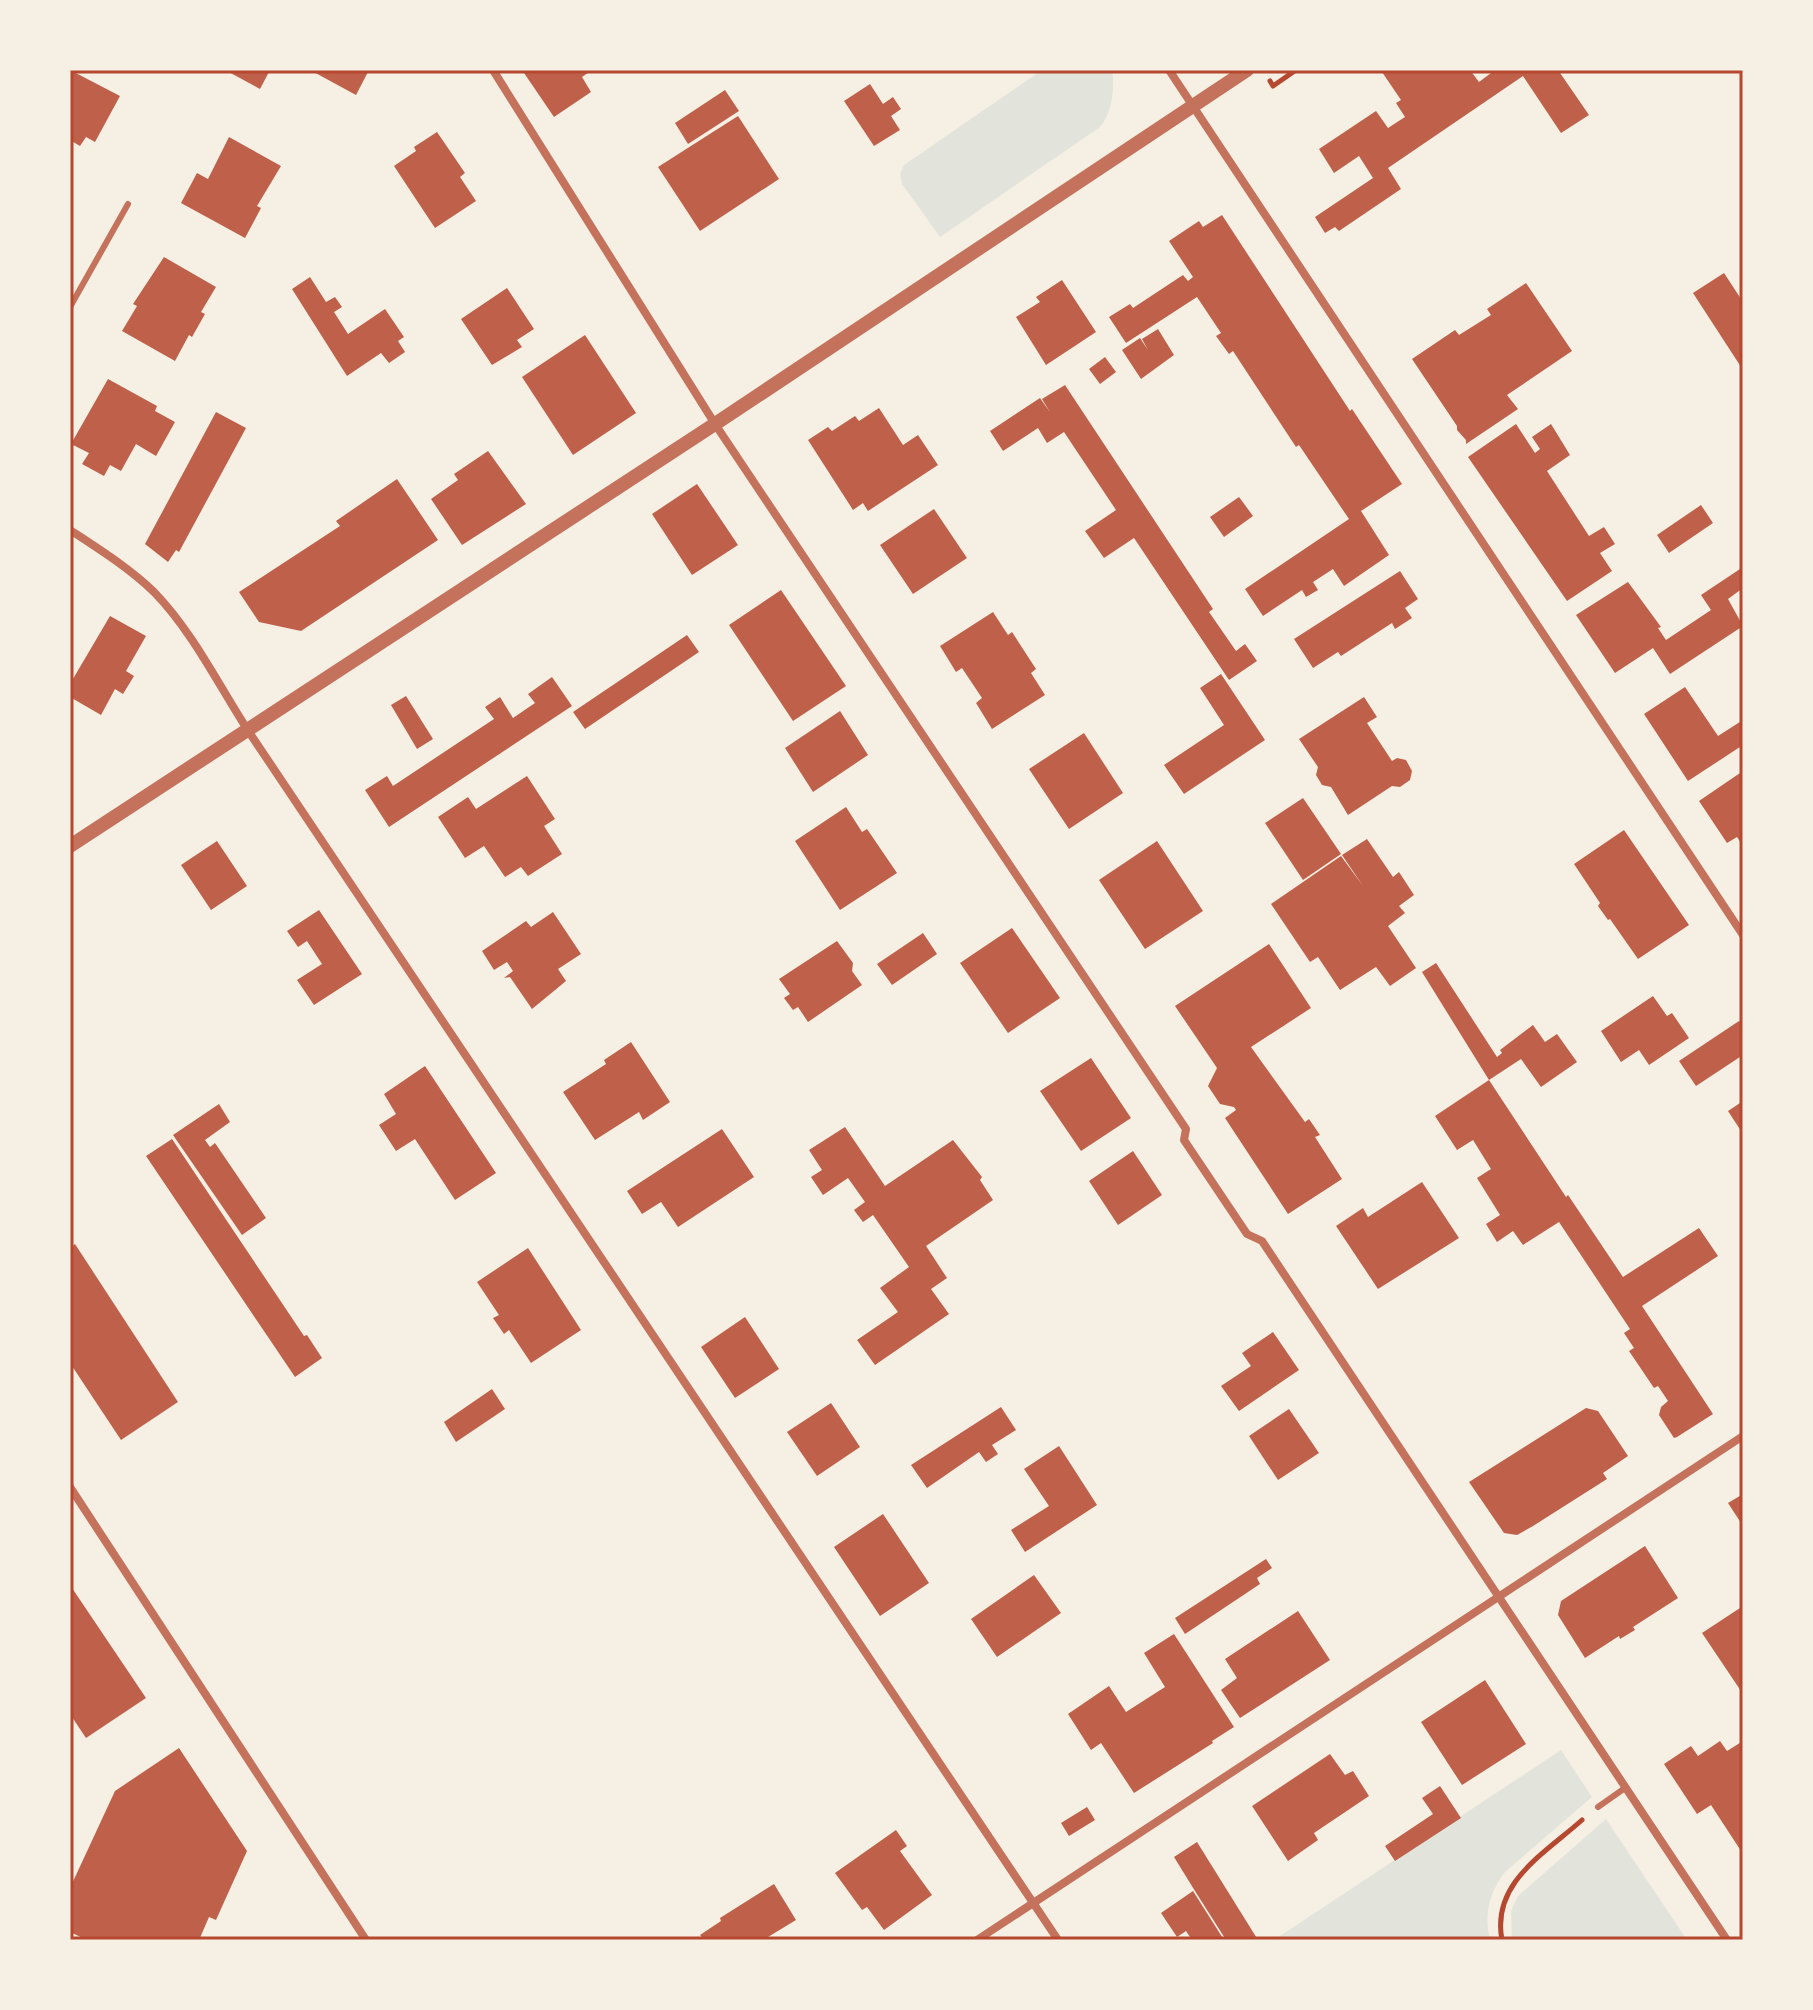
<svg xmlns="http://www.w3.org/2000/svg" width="1813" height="2010" font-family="'PT Sans',sans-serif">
<rect width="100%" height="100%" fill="#f6efe4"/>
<!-- green -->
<g fill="#e2e4dc">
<path d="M1042 70H1112C1115 89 1112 113 1100 127L940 237 902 184 900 174 904 165Z"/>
<path d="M1561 1750 1592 1797 1505 1872C1489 1893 1484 1914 1490 1940H1274Z"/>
<polygon points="1606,1819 1687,1940 1512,1940 1511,1911 1518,1896"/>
</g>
<!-- building -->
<g fill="#bf614a">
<polygon points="70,70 120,96 95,142 86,137 80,146 70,140"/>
<polygon points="225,70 270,70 260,89"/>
<polygon points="310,70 369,70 356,95"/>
<polygon points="522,70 592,70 582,77 591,92 554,117"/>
<polygon points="1386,70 1470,70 1479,82 1495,70 1558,70 1589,115 1561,133 1523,76 1388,168 1401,189 1339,231 1335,227 1325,233 1315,217 1373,178 1359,156 1334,173 1319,149 1376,111 1388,128 1405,117 1396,103 1401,100 1382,72"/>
<polygon points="870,84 883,104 893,97 901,109 891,116 900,130 874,146 844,101"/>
<polygon points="725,90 739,111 688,144 675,123"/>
<polygon points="738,116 779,179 700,231 658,167"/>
<polygon points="437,132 465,173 460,177 476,201 435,228 394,166 416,151 414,147"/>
<polygon points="229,137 281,166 257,206 261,208 245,238 181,203 197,173 208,179"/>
<polygon points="1222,215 1350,411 1352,409 1402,484 1361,511 1389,555 1344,586 1333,569 1313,582 1318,590 1306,597 1302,590 1263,616 1245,589 1349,519 1299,445 1296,447 1233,351 1229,354 1216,336 1221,333 1197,297 1126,343 1109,317 1130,304 1133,308 1183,275 1188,281 1193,277 1169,241 1199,221 1203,227"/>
<polygon points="164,257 216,287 201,312 205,314 192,337 189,335 175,361 122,331 137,306 133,304"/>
<polygon points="1724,273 1743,302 1743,370 1693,293"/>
<polygon points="310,277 326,302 335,297 342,307 334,312 348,334 385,309 404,337 398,341 405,352 389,363 381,353 347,376 292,289"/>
<polygon points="1062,280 1096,332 1046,365 1016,317 1040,302 1036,297"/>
<polygon points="1526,283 1572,351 1507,395 1518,409 1466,444 1466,440 1457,430 1457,426 1412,359 1455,330 1459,335 1491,315 1487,309"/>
<polygon points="507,288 534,329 517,340 522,347 492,365 461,319"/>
<polygon points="1158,329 1174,355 1141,379 1122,350 1140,338 1148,350 1142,339"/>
<polygon points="585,335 636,413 573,455 522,377"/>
<polygon points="1105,357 1116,372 1100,384 1089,369"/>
<polygon points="108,379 157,406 155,411 175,422 156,456 136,444 121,471 110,465 104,476 82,464 89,453 71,444"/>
<polygon points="1065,385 1213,609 1209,612 1236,651 1245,644 1257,661 1229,680 1134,538 1104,558 1085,531 1116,510 1064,432 1047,443 1038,428 1003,451 990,431 1040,398 1050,412 1042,399"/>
<polygon points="879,408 903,445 918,435 938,465 868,511 863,503 853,510 808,440 828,427 832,431 855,416 859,421"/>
<polygon points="216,412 246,428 179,552 176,550 168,562 145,544"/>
<polygon points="1516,424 1535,453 1540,449 1532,437 1551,424 1570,455 1547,471 1589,536 1604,527 1615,544 1600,553 1612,571 1567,601 1468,457"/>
<polygon points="488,451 526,504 462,545 431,499 458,480 454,474"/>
<polygon points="397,479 438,540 301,631 259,622 239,592 340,526 336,521"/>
<polygon points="697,484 738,545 692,575 652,514"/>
<polygon points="1239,497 1253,516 1224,537 1210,517"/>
<polygon points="1701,505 1713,523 1669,553 1657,535"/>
<polygon points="934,509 967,558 913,594 880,545"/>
<polygon points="1743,567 1743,588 1728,599 1743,626 1670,674 1653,648 1615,673 1576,615 1628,582 1661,627 1658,628 1666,640 1711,610 1701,595"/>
<polygon points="1400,571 1418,599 1405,608 1412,618 1395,629 1392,623 1341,656 1338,652 1313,668 1294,639"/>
<polygon points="781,590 846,686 793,721 729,625"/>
<polygon points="993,612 1008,635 1012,632 1036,669 1031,673 1045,695 992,729 976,703 982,698 962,668 956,672 940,646"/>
<polygon points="110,616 146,636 126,671 134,676 123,694 115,689 101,715 70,697 70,684"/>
<polygon points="687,635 699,652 585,729 573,712"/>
<polygon points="1221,674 1265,740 1184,794 1164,765 1224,725 1200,688"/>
<polygon points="552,677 572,706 389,827 365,790 387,776 393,786 494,719 485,707 500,697 513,718 535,703 528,694"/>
<polygon points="1685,687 1718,736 1743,720 1743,745 1688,781 1644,714"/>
<polygon points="406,696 433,739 417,749 391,705"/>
<polygon points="1364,697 1377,717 1367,723 1392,761 1397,758 1406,760 1412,771 1410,780 1400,787 1392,786 1348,815 1331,787 1322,785 1316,775 1318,767 1299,739"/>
<polygon points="840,711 868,755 813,792 785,748"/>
<polygon points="1084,733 1123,793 1069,829 1029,769"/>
<polygon points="1743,771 1743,846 1737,837 1727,843 1699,801"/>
<polygon points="527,776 555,819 544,826 562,854 528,876 521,867 505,877 484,846 465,858 438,817 468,797 476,809"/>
<polygon points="1303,798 1341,854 1303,880 1265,823"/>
<polygon points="846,807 862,832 867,829 897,873 840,910 795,841"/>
<polygon points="1624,830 1689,925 1638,959 1610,919 1608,920 1598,906 1600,903 1574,864"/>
<polygon points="1367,839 1393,877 1399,872 1414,895 1399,906 1405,913 1388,926 1416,968 1390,986 1376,967 1340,990 1318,957 1310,962 1271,904 1341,856 1363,886 1342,855"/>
<polygon points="217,841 247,886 211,910 181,865"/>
<polygon points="1157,841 1203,911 1145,949 1099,880"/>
<polygon points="319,910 362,974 314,1005 297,980 322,964 307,941 298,947 287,931"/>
<polygon points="553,912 581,954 558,969 566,981 532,1009 510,977 504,978 513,971 507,962 494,970 482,951 526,921 531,927"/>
<polygon points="1012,928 1060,998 1008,1033 960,963"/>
<polygon points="923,933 937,954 892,985 877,964"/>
<polygon points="837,941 853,963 852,971 862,985 808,1022 798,1007 793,1010 784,998 790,994 779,979"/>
<polygon points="1269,944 1311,1008 1251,1047 1305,1122 1309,1119 1320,1135 1315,1137 1342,1179 1288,1214 1225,1118 1236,1110 1234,1107 1220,1104 1208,1086 1217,1068 1175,1006"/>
<polygon points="1436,963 1497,1057 1502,1053 1500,1050 1533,1025 1545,1042 1557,1034 1577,1062 1541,1087 1521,1059 1489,1080 1422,972"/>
<polygon points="1653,996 1667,1016 1672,1013 1689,1038 1649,1065 1639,1050 1621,1062 1601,1031"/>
<polygon points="1739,1021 1743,1026 1743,1055 1696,1086 1679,1061"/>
<polygon points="631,1042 670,1102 643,1120 639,1112 595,1140 563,1092 606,1064 604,1060"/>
<polygon points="1091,1058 1131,1118 1081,1151 1040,1091"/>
<polygon points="425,1066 496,1173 455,1200 415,1139 396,1151 379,1125 396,1114 384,1094"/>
<polygon points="1489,1080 1566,1197 1568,1195 1623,1277 1699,1228 1718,1256 1642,1306 1713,1414 1677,1437 1674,1438 1659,1415 1661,1407 1668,1401 1658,1386 1654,1388 1629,1351 1634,1348 1624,1333 1630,1329 1559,1222 1523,1245 1513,1231 1497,1242 1486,1224 1500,1215 1477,1178 1491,1169 1473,1140 1457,1150 1435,1116"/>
<polygon points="1743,1101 1743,1134 1728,1111"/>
<polygon points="219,1104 230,1122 205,1140 210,1147 215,1143 266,1218 242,1235 173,1135"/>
<polygon points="845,1127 885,1186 953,1140 982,1177 980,1180 993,1200 926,1246 947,1278 931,1289 949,1314 875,1365 857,1340 898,1312 880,1288 909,1267 873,1215 863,1222 854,1210 865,1202 848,1178 823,1195 811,1177 822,1170 809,1150"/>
<polygon points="722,1129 754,1177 678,1227 661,1202 642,1214 627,1191"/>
<polygon points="172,1139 304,1336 307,1335 322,1358 295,1377 146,1156"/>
<polygon points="1133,1151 1162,1195 1118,1225 1089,1181"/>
<polygon points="1422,1182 1459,1238 1378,1289 1336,1226 1363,1208 1368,1217"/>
<polygon points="75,1244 178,1402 121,1440 70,1363 70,1248"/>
<polygon points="528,1248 581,1330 531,1363 509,1330 504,1334 493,1318 499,1315 477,1282"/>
<polygon points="745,1317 779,1369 735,1398 701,1347"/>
<polygon points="1273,1332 1299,1370 1239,1411 1221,1386 1251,1366 1242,1353"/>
<polygon points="492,1389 505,1409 456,1442 444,1422"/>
<polygon points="831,1403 860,1447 817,1476 787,1432"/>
<polygon points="1001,1407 1016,1430 992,1445 998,1454 986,1462 979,1452 927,1488 911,1465"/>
<polygon points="1586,1408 1598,1411 1628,1456 1603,1473 1607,1479 1533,1526 1517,1535 1504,1533 1469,1482"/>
<polygon points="1289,1409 1319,1453 1278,1480 1249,1436"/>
<polygon points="1059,1446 1097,1505 1025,1552 1011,1530 1049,1506 1024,1469"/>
<polygon points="1743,1494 1743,1526 1728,1503"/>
<polygon points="883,1514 929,1583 880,1616 834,1547"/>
<polygon points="1645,1546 1678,1598 1633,1627 1635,1630 1620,1639 1619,1636 1585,1658 1558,1615 1561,1601"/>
<polygon points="1266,1559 1272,1568 1257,1578 1260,1584 1185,1634 1175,1618"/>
<polygon points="1034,1575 1061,1613 997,1657 971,1619"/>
<polygon points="70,1585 146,1698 86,1738 70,1714"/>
<polygon points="1740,1608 1743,1612 1743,1694 1702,1633"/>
<polygon points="1298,1611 1330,1660 1240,1718 1221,1690 1237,1678 1225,1659"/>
<polygon points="1174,1634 1234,1727 1212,1741 1213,1743 1134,1793 1101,1743 1091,1750 1068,1714 1109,1686 1126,1712 1165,1687 1144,1653"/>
<polygon points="1485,1680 1526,1744 1462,1785 1421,1722"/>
<polygon points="1720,1741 1727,1751 1743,1741 1743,1854 1711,1805 1697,1814 1664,1764 1691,1746 1698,1756"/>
<polygon points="179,1748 247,1851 216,1920 209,1917 199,1940 87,1940 70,1932 70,1888 115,1791"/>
<polygon points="1330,1754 1345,1775 1353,1771 1369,1796 1314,1833 1318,1840 1288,1861 1252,1806"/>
<polygon points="1440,1786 1461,1818 1395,1861 1385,1846 1433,1814 1422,1798"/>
<polygon points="1087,1807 1095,1820 1069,1836 1061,1823"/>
<polygon points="896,1830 907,1846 900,1851 932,1895 884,1930 867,1907 862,1910 835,1873"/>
<polygon points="1197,1842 1258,1940 1226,1940 1195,1891 1174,1857"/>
<polygon points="774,1884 796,1920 763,1940 704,1940 700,1935 721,1921 720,1918"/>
<polygon points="1193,1891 1224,1940 1192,1940 1186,1931 1177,1937 1161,1913"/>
</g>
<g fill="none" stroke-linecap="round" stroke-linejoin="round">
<!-- path -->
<g stroke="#b5482f" stroke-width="5">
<polyline points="1270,81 1273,86 1296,70"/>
<path d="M1502 1940C1491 1883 1544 1854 1582 1820"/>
</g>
<!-- service -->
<g stroke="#c5725c" stroke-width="6">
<polyline points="70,307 128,204"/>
<polyline points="1598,1807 1625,1788"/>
</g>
<!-- minor -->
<g stroke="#c5725c" stroke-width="8">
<polyline points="493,70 715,424 1186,1129 1184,1140 1247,1234 1262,1241 1727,1940"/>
<polyline points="1169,70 1743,935"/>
<path d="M70 530C99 549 129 568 154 592 192 631 218 684 247 729L1058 1940"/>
<polyline points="70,1487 366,1940"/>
<polyline points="977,1940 1743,1436"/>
</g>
<!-- tertiary -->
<polyline stroke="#c5725c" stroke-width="14" points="70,846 715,424 1247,70"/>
</g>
<!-- border -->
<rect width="1813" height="2010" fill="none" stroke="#f6efe4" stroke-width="144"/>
<rect x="72" y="72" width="1669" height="1866" fill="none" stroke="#b5482f" stroke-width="3"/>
</svg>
